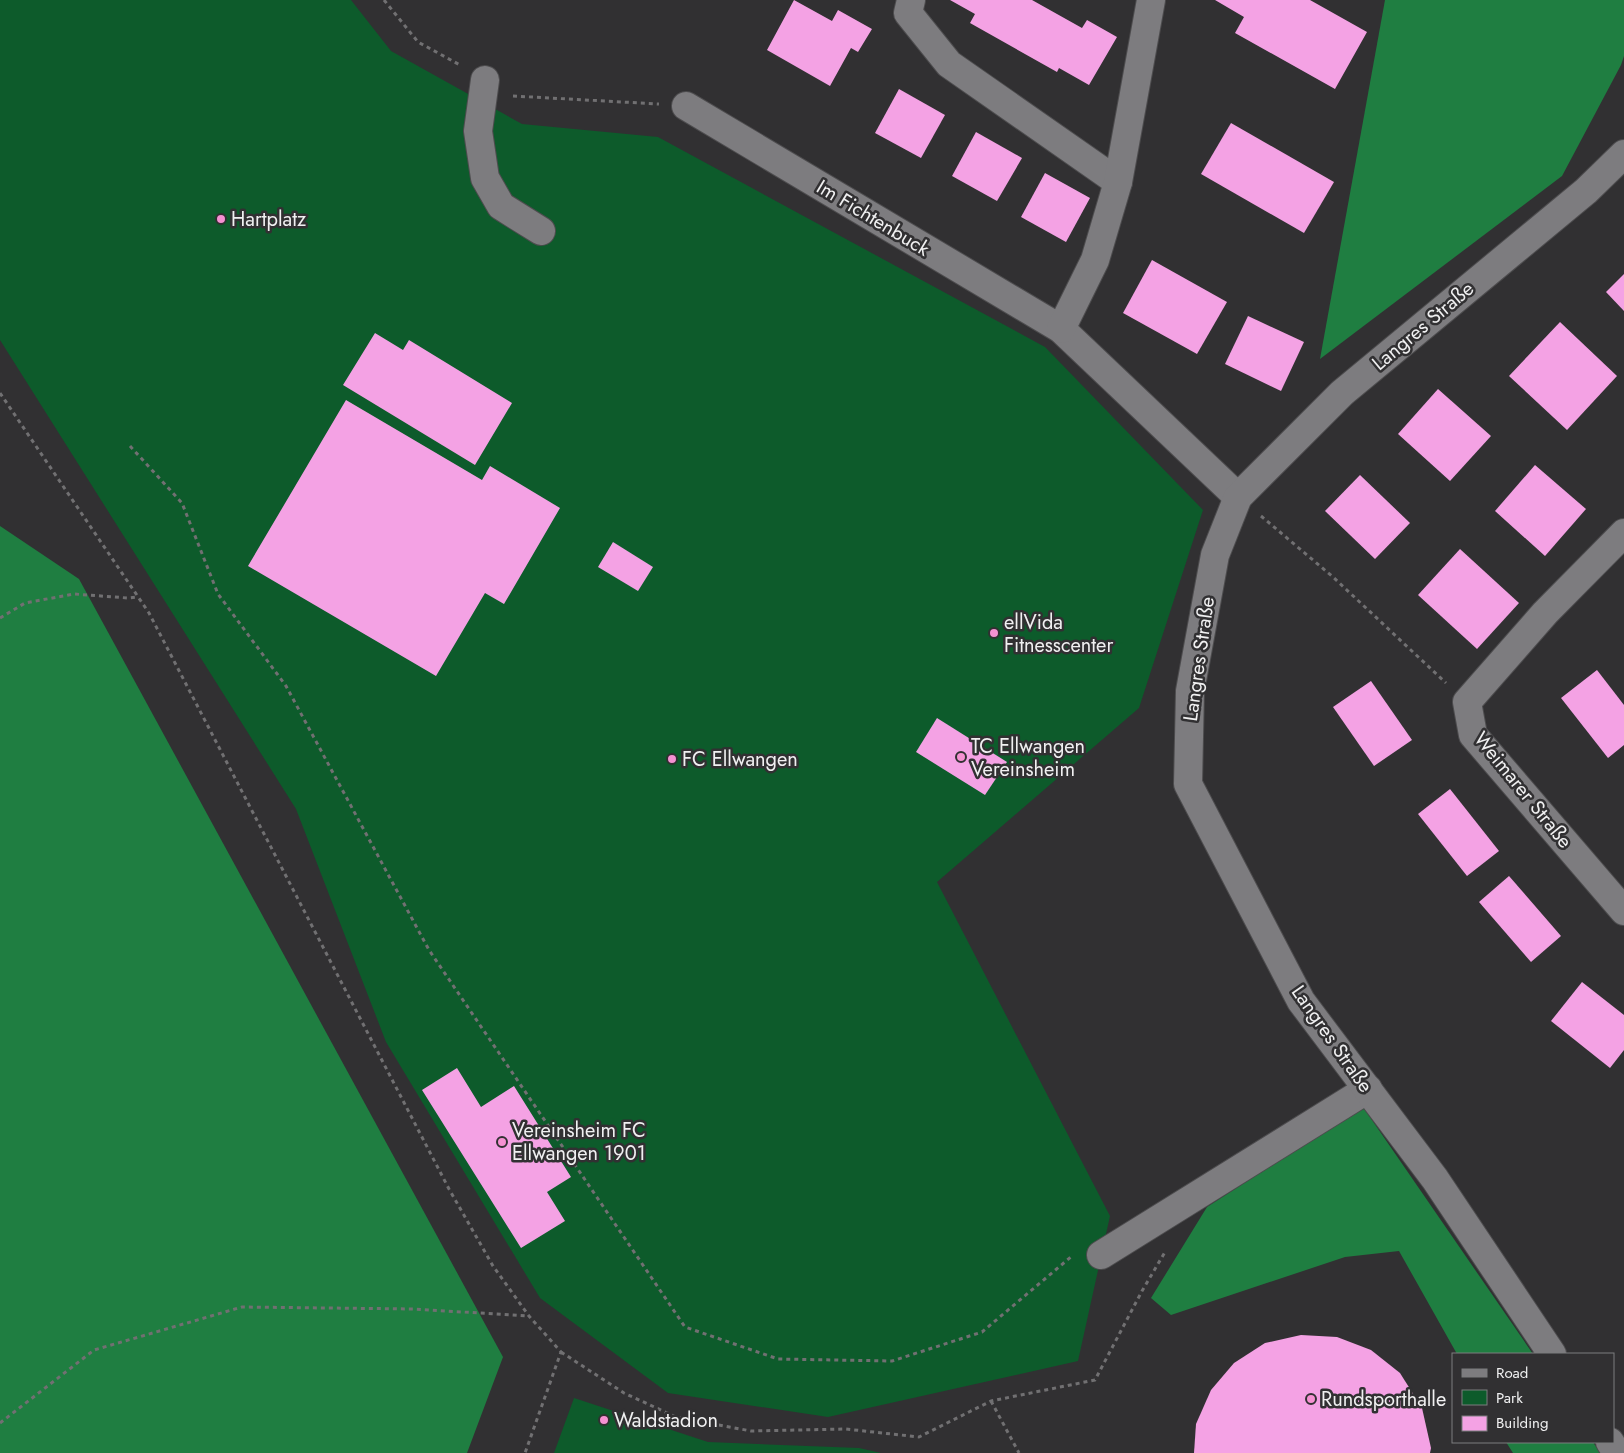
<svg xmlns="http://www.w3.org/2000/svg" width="1624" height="1453" font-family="Jost,sans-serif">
<rect width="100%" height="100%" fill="#313032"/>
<!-- green -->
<g fill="#0d5b2b">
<polygon points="0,0 351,0 391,51 522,124 658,137 1045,347 1203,510 1139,708 937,882 1110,1216 1078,1361 828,1417 668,1393 540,1298 386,1042 296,809 0,340"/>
<polygon points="574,1398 708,1442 859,1448 881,1453 554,1453"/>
</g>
<!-- forest -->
<g fill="#1f7e41">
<polygon points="1385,0 1624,0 1624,56 1621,65 1562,176 1320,359"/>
<polygon points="0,526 79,579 503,1357 467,1453 0,1453"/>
<polygon points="1363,1107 1533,1354 1457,1354 1399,1251 1345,1257 1171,1315 1151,1298 1207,1207"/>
<polygon points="1506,1442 1593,1442 1600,1453 1513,1453"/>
</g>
<!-- building -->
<g fill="#f4a2e4">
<polygon points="794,0 832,21 838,10 872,29 858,52 851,48 830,86 767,50"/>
<polygon points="950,0 1032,0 1082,28 1087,20 1117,37 1089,85 1059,68 1057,72 970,23 975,14"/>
<polygon points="1215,0 1310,0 1367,32 1335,89 1235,33 1244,17"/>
<polygon points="899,89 945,115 921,158 875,133"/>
<polygon points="1231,123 1334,182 1304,233 1201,174"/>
<polygon points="976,132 1022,158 997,201 952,176"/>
<polygon points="1045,173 1090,198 1066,242 1021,217"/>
<polygon points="1152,260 1227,302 1197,354 1123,313"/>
<polygon points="1624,274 1624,311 1606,292"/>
<polygon points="1248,316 1304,342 1281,391 1225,364"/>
<polygon points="1560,322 1617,376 1567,430 1509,376"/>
<polygon points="375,333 403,350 409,340 512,403 475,465 343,385"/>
<polygon points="1438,389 1491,436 1450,481 1398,434"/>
<polygon points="346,400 482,480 490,466 560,508 504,604 485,593 436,676 248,566"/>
<polygon points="1535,465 1586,509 1545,556 1495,511"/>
<polygon points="1360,475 1410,523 1375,559 1325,511"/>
<polygon points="613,542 653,567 638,591 598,567"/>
<polygon points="1460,549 1519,603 1477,649 1418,595"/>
<polygon points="1597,670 1624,705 1624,745 1608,758 1561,698"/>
<polygon points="1371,681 1412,740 1374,766 1333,707"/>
<polygon points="937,718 1007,762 985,795 916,752"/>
<polygon points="1450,789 1499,851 1467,876 1418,814"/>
<polygon points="1509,876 1561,936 1531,962 1479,902"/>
<polygon points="1582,982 1624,1015 1624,1050 1610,1068 1551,1021"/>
<polygon points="457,1068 481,1107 514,1086 571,1177 547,1192 565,1221 521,1248 422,1090"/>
<polygon points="1301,1335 1337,1337 1371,1350 1400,1373 1422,1408 1431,1448 1430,1453 1194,1453 1196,1424 1211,1390 1234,1363 1265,1343"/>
</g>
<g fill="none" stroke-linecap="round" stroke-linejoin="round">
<defs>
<g id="minor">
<polyline points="911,0 908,13 949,64 1118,182"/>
<polyline points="485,80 478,131 485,178 501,206 541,231"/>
<polyline points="686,106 1061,329 1238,497"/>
<polyline points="1061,329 1095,260 1118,182 1151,0"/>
<polyline points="1624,533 1545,613 1467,702 1473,735 1624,911"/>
<polyline points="1101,1255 1368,1089"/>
<polyline points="1552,1354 1435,1179 1301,1001 1188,784 1190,691 1215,555 1238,497 1342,393 1586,191 1624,154"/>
<polyline points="1610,1442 1617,1453"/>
</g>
</defs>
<!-- minor casing -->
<use href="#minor" stroke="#4d4c4e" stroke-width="30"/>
<!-- path -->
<g stroke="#717072" stroke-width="3" stroke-dasharray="4 4" stroke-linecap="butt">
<polyline points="384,0 418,42 460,65"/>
<polyline points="513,96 659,104"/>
<polyline points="0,393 149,613 449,1189 493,1266 529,1316 561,1352 525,1453"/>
<polyline points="130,446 182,503 218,594 286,686 429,950 685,1327 778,1359 892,1361 982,1332 1072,1256"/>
<polyline points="1261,516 1333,577 1446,683"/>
<polyline points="0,618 25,603 74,594 128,598 138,597"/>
<polyline points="561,1352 624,1393 676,1417 751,1431 846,1429 919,1437 991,1401 1095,1380 1142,1291 1165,1252"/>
<polyline points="991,1401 1019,1453"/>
<polyline points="0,1423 94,1350 242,1307 413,1309 529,1316"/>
</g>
<!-- minor -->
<use href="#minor" stroke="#7d7c7f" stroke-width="28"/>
</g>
<!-- markers -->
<g fill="#f591d2" stroke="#313032" stroke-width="2">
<circle cx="221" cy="219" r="5"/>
<circle cx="994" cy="633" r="5"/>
<circle cx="961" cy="757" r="5"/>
<circle cx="672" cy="759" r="5"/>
<circle cx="502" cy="1142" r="5"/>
<circle cx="1311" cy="1399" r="5"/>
<circle cx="604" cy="1420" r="5"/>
</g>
<g text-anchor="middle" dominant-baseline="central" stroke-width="5" stroke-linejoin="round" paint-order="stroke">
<!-- street labels -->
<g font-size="20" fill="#f0f0f1" stroke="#313032">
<text transform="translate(873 218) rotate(31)">Im Fichtenbuck</text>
<text transform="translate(1423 326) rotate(-40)">Langres Straße</text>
<text transform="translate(1199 659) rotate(-82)">Langres Straße</text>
<text transform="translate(1523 790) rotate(51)">Weimarer Straße</text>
<text transform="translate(1332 1039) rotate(55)">Langres Straße</text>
</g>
<!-- poi labels -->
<g font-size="20" fill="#f0f0f1" stroke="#313032" text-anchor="start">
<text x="231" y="219">Hartplatz</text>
<text x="1004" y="622">ellVida<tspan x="1004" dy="23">Fitnesscenter</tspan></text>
<text x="971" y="746">TC Ellwangen<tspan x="971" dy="23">Vereinsheim</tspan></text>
<text x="682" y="759">FC Ellwangen</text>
<text x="512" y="1130">Vereinsheim FC<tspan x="512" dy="23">Ellwangen 1901</tspan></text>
<text x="1321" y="1399">Rundsporthalle</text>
<text x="614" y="1420">Waldstadion</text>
</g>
</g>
<!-- legend -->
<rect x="1452" y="1353" width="162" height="90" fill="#313032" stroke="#7d7d7e"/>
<rect x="1462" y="1369" width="25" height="8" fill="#7d7c7f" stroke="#7d7d7e"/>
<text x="1496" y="1378" font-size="15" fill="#f0f0f1">Road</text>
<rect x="1462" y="1390" width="25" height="15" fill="#0d5b2b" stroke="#7d7d7e"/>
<text x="1496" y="1403" font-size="15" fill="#f0f0f1">Park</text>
<rect x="1462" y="1416" width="25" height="15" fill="#f4a2e4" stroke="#7d7d7e"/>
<text x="1496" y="1428" font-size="15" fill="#f0f0f1">Building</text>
</svg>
